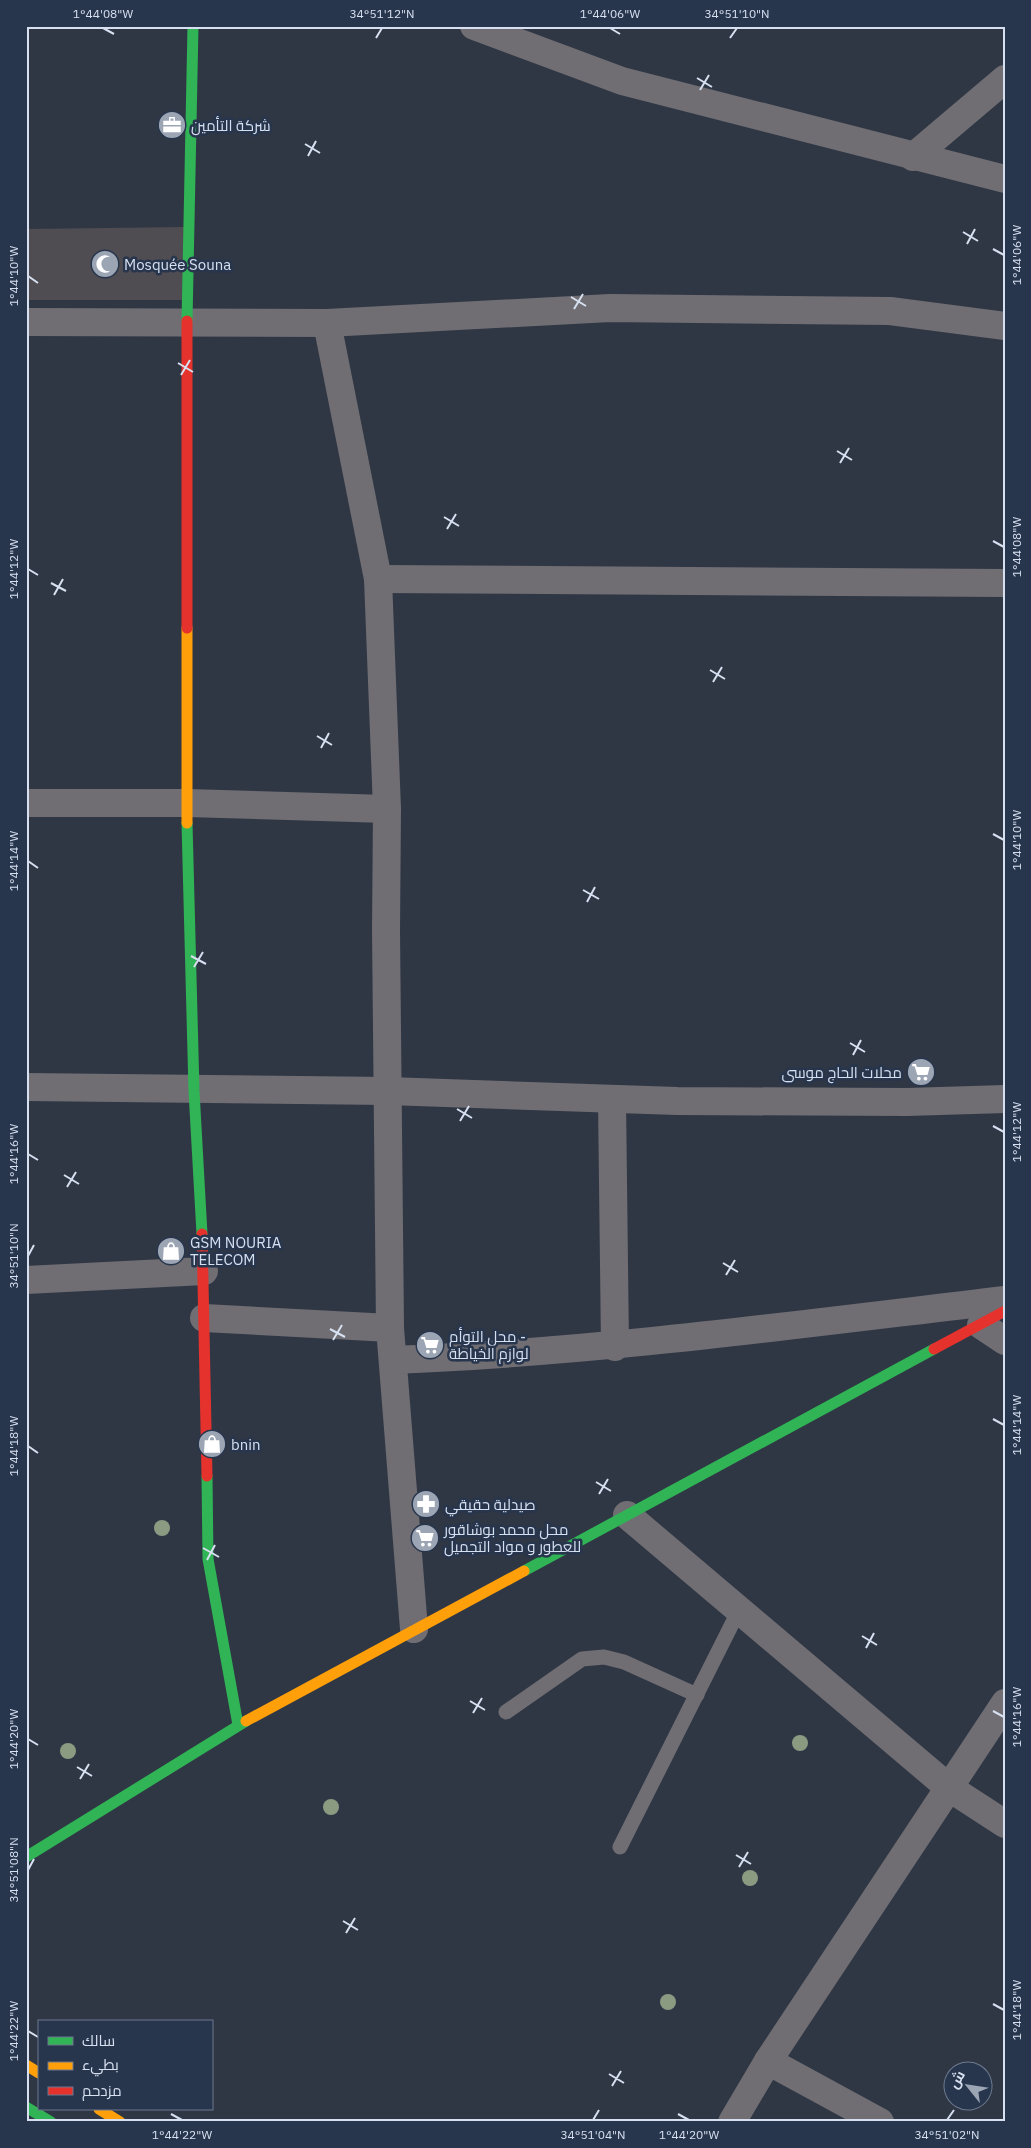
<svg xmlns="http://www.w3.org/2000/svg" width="1031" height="2148" font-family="'IBM Plex Sans',Cairo,sans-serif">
<rect width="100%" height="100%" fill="#2f3745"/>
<!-- building -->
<polygon fill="#4f4c52" points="184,227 184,300 26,300 26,229"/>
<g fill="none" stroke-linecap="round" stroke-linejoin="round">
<!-- lane -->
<g stroke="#706e73" stroke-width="15">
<polyline points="506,1712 582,1659 604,1657 624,1662 697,1695"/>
<polyline points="620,1847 739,1610"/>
</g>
<!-- street -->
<g stroke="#706e73" stroke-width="28">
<polyline points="474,26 622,81 1005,179"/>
<polyline points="913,157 1005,79"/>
<polyline points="26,322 327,323 610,308 890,311 1005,326"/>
<polyline points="327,323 378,579 387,809 386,930 390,1328 414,1629"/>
<polyline points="378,579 1005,583"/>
<polyline points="26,803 187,803 387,809"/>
<polyline points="26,1087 388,1091 677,1101 907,1102 1005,1099"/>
<polyline points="612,1099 615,1347"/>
<polyline points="26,1280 204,1271"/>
<polyline points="204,1318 390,1328"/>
<polyline points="981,1325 1005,1341"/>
<path d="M393 1360C598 1352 801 1324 1005 1300"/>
<polyline points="627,1515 948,1787 1005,1824"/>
<polyline points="768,2061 880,2122"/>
<polyline points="732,2122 768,2061 1005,1703"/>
</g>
<!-- fast -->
<g stroke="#30b455" stroke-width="11">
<polyline points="187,321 193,26"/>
<polyline points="187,823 194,1091 202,1234"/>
<polyline points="207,1476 208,1559 238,1725"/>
<polyline points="524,1571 934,1349"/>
<polyline points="26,1857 246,1721"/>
<polyline points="26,2107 51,2122"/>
</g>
<!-- slow -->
<g stroke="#ff9f0a" stroke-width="11">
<polyline points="187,628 187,823"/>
<polyline points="246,1721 524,1571"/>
<polyline points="26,2065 39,2073"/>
<polyline points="99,2109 120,2122"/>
</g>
<!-- jam -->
<g stroke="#e5322d" stroke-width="11">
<polyline points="187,628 187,321"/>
<polyline points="202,1234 207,1476"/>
<polyline points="934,1349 1005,1311"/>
</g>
</g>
<!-- trees -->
<g fill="#8b9b82">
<circle cx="162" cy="1528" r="8"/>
<circle cx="800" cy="1743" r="8"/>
<circle cx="68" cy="1751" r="8"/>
<circle cx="331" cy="1807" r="8"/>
<circle cx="750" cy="1878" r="8"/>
<circle cx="668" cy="2002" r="8"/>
</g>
<!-- ticks -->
<path fill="none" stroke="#d7e0f0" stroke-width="2" d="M103 28 114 34M610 28 620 34M376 38 382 28M730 38 737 28M697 78 712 87M700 90 709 75M305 144 320 153M308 156 316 141M963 232 978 241M967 244 975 229M993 249 1004 255M28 276 38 283M571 297 586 306M574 309 583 294M178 363 193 372M181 375 190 360M837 451 852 460M840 463 849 448M444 517 459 526M447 529 456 514M993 541 1004 547M28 569 38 575M51 583 66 591M54 595 63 579M710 670 725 679M713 682 722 667M317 736 332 745M321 748 329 733M993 834 1004 840M28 861 38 868M583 890 599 899M587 902 595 887M191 956 206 964M194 967 203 952M850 1043 865 1052M853 1055 861 1040M457 1109 472 1118M460 1121 469 1106M993 1126 1004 1132M28 1154 38 1160M64 1175 79 1184M67 1187 76 1172M28 1256 34 1245M723 1263 738 1272M726 1275 735 1260M330 1329 345 1337M333 1340 342 1325M993 1419 1004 1425M28 1446 38 1453M596 1482 611 1491M599 1494 608 1479M203 1548 219 1557M207 1560 215 1545M862 1636 877 1645M866 1648 874 1633M470 1701 485 1710M993 1711 1004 1717M473 1713 482 1698M28 1739 38 1745M77 1767 92 1776M80 1779 89 1764M736 1855 751 1864M739 1867 748 1852M28 1870 34 1859M343 1921 358 1930M346 1933 355 1918M993 2004 1004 2010M28 2031 38 2037M609 2074 624 2083M612 2086 621 2071M171 2114 182 2120M678 2114 689 2120M593 2120 599 2110M947 2120 954 2110"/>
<!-- icons -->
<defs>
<symbol id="office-disc" viewBox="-11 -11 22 22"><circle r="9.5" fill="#9ca5b4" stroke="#27354d"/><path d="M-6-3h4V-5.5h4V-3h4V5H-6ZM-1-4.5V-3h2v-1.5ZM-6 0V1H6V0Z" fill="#fff"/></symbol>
<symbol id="mosque-disc" viewBox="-11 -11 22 22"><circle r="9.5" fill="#9ca5b4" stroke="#27354d"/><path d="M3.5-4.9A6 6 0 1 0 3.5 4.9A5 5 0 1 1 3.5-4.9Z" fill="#fff"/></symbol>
<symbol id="supermarket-disc" viewBox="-11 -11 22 22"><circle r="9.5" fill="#9ca5b4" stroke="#27354d"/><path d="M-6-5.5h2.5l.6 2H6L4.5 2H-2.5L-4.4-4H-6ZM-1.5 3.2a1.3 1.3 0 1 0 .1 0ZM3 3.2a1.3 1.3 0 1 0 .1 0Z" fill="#fff"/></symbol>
<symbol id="shop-disc" viewBox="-11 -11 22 22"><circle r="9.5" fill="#9ca5b4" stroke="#27354d"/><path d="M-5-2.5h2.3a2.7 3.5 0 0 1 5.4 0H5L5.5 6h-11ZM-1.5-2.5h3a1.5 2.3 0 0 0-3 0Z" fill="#fff"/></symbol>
<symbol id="pharmacy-disc" viewBox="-11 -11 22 22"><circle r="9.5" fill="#9ca5b4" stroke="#27354d"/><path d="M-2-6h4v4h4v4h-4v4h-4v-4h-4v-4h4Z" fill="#fff"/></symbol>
</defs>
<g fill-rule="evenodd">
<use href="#office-disc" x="156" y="109" width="32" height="32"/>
<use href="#mosque-disc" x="89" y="248" width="32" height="32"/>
<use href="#supermarket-disc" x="905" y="1056" width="32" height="32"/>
<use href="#shop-disc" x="155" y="1235" width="32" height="32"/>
<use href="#supermarket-disc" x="414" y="1329" width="32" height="32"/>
<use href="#shop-disc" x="196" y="1428" width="32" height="32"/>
<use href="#pharmacy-disc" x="410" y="1488" width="32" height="32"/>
<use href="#supermarket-disc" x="409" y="1522" width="32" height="32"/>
</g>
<g text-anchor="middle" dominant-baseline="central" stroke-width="5" stroke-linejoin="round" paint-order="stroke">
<!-- poi labels -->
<g font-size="15" fill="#d7e0f0" stroke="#27354d" text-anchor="start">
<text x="191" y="125">شركة التأمين</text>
<text x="124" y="264">Mosquée Souna</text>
<text x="902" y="1072" text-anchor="end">محلات الحاج موسى</text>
<text x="190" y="1242">GSM NOURIA<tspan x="190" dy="17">TELECOM</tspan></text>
<text x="449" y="1336">محل التوأم -<tspan x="449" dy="17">لوازم الخياطة</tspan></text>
<text x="231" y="1444">bnin</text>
<text x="445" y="1504">صيدلية حقيقي</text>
<text x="444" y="1529">محل محمد بوشاقور<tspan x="444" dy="17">للعطور و مواد التجميل</tspan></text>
</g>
</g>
<!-- border -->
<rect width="1031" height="2148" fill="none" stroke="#27354d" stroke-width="55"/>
<!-- legend -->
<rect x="38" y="2020" width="175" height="90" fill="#27354d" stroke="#6d798e"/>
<rect x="48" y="2037" width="25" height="8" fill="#30b455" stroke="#6d798e"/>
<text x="82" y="2046" font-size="15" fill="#d7e0f0">سالك</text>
<rect x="48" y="2062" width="25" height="8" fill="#ff9f0a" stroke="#6d798e"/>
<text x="82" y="2070" font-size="15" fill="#d7e0f0">بطيء</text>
<rect x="48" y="2087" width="25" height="8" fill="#e5322d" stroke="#6d798e"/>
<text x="82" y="2096" font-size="15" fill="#d7e0f0">مزدحم</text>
<!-- north arrow -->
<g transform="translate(968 2086) rotate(300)"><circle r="24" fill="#27354d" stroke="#6d798e"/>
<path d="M0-4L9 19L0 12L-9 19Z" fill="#9ca5b4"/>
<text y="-8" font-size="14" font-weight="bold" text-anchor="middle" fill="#d7e0f0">ش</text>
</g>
<rect x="28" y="28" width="976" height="2092" fill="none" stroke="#d7e0f0" stroke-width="2"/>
<g font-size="12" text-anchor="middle" fill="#d7e0f0">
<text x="103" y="18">1°44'08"W</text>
<text x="382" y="18">34°51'12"N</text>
<text x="610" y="18">1°44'06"W</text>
<text x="737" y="18">34°51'10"N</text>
<text transform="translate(1017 255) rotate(-90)" y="4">1°44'06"W</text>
<text transform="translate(14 276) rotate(-90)" y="4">1°44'10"W</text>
<text transform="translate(1017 547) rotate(-90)" y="4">1°44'08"W</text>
<text transform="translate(14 569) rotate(-90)" y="4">1°44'12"W</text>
<text transform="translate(1017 840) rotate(-90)" y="4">1°44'10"W</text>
<text transform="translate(14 861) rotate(-90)" y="4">1°44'14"W</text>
<text transform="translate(1017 1132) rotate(-90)" y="4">1°44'12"W</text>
<text transform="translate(14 1154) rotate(-90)" y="4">1°44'16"W</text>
<text transform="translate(14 1256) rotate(-90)" y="4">34°51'10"N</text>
<text transform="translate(1017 1425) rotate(-90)" y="4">1°44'14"W</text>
<text transform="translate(14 1446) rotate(-90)" y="4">1°44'18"W</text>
<text transform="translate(1017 1717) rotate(-90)" y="4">1°44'16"W</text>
<text transform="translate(14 1739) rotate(-90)" y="4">1°44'20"W</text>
<text transform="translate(14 1870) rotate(-90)" y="4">34°51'08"N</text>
<text transform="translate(1017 2010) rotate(-90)" y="4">1°44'18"W</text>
<text transform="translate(14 2031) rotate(-90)" y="4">1°44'22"W</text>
<text x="182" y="2139">1°44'22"W</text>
<text x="593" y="2139">34°51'04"N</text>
<text x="689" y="2139">1°44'20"W</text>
<text x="947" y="2139">34°51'02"N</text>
</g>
</svg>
